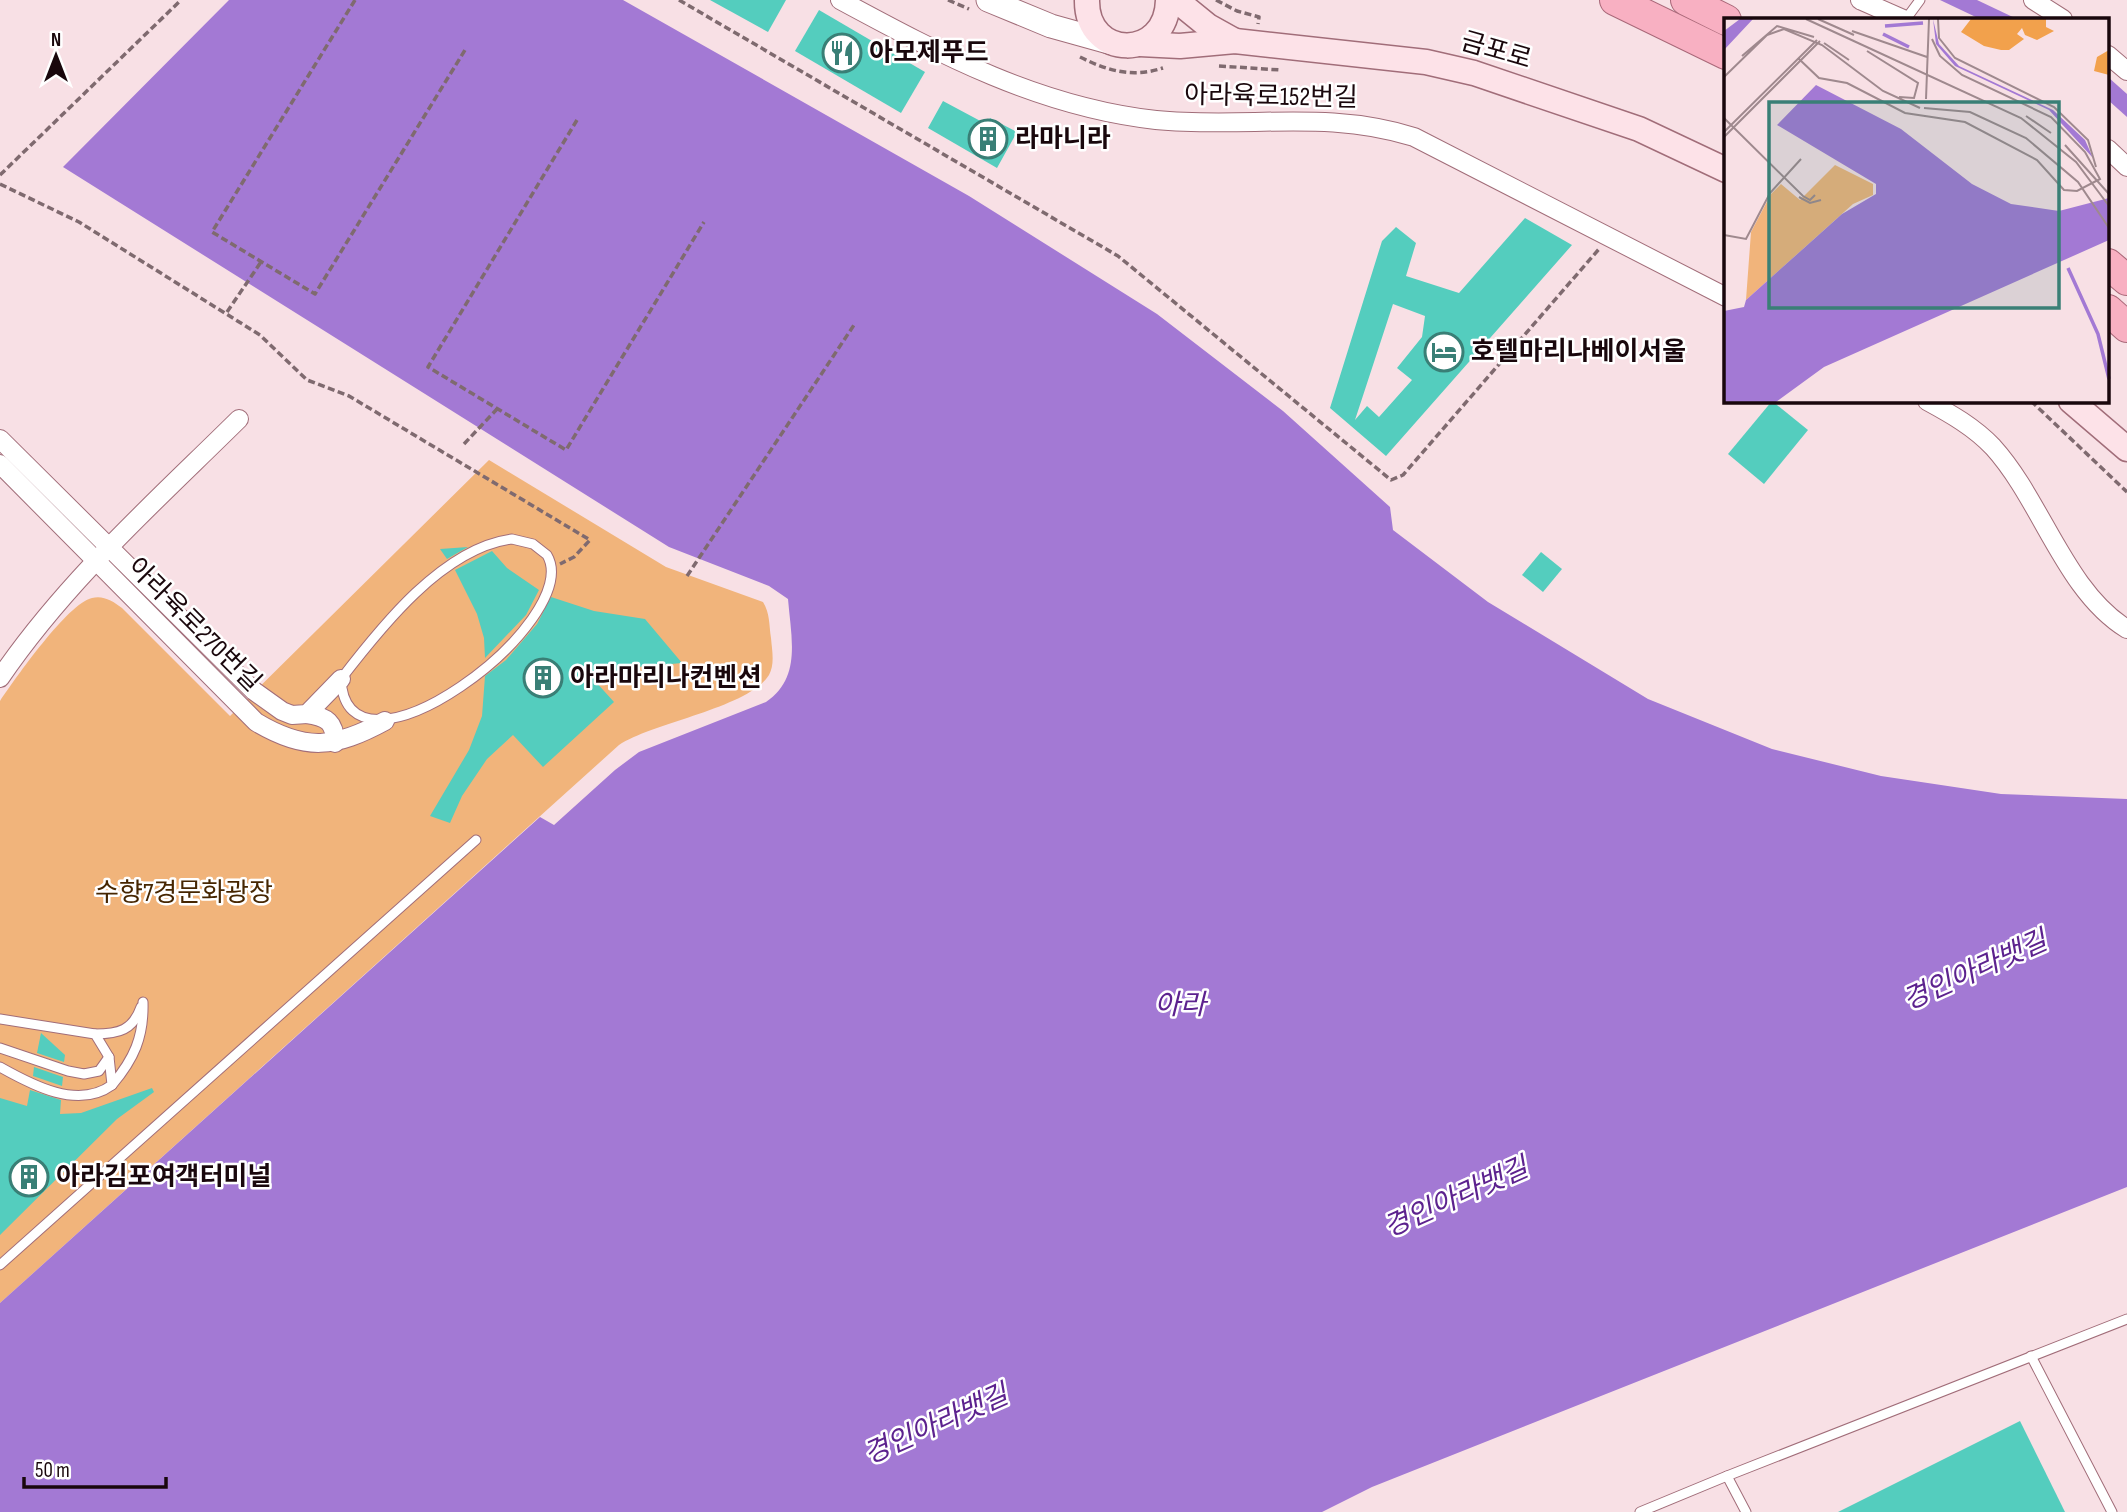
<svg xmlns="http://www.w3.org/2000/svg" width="2127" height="1512" font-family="'Sofia Sans Condensed','Noto Sans KR',sans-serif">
<rect width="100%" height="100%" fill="#f8e0e5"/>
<!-- green -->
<path fill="#f1b47b" d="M489 460 666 567 763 602C770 613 769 625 771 638 772 650 775 664 769 675 748 708 654 722 619 745L0 1303V701C15 679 68 603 92 598 103 595 113 601 122 608L230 716Z"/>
<!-- water -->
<g fill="#a379d4">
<path d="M229 0H623L969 196 1157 314 1283 411 1390 507 1393 530 1488 602 1648 699 1772 749 1881 776 2001 794 2127 799V1187L1372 1487 1322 1512H0V1303L540 817 554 825 615 770 639 752 766 702C802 678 791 637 788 599L769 586 669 547 63 167Z"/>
<polygon points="1940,0 1977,0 2017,19 1980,19"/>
<polygon points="2108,77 2127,94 2127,117 2108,100"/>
</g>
<!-- building -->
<g fill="#54cdbe" fill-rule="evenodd">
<polygon points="710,0 786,0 768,32"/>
<polygon points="819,10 925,72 901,113 795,51"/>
<polygon points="943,101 986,124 990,118 1017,132 997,168 928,128"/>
<path d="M1525 218 1572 245 1386 456 1330 408 1382 241 1396 227 1416 243 1406 276 1459 293ZM1393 304 1425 316 1422 337 1397 368 1412 380 1379 417 1367 406 1355 420Z"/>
<polygon points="1772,401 1808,430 1764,484 1728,454"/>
<polygon points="468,547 447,559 440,549"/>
<polygon points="492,551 507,568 539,590 526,615 485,658 484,638 477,614 455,570"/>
<polygon points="1541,552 1562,569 1543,592 1522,575"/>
<polygon points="551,597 594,611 645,619 682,663 627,668 595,681 614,702 543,767 513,735 487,759 462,796 450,823 430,816 469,750 482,716 485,676 506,660 537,624"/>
<polygon points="41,1033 65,1055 64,1062 37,1053"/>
<polygon points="34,1067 63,1077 62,1086 33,1076"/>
<polygon points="152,1088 154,1092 117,1119 0,1235 0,1098 27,1106 30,1090 61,1100 60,1114 81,1113"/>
<polygon points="2020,1421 2065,1512 1838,1512"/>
</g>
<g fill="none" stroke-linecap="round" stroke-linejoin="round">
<defs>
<g id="service">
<polyline points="1906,19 1920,0"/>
<path d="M512 539 533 544 547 555C586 621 346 799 341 679 381 627 443 548 512 539Z"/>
<path d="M0 1019 95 1034 109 1057 112 1085C78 1110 32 1085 0 1067"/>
<path d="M95 1034C119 1034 133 1030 141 1007"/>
<polyline points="0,1048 68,1071 84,1074 99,1071 109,1057"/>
<path d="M112 1085C134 1059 144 1037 143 1002"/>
<polyline points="0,1265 476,840"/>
<polyline points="2031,1356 2112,1512"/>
<polyline points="1640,1512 1727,1476"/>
<polyline points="1746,1512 1727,1476 2127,1319"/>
</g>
<g id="minor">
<path d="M840 0C942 55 1039 107 1156 120 1247 129 1325 109 1414 137L1726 297"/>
<polyline points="1860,0 1903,19"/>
<polyline points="2033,0 2063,19"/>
<polyline points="2108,55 2127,71"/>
<polyline points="2108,149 2127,167"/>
<path d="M1927 401C1951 414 1974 427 1993 447 2042 501 2065 591 2127 629"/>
<polyline points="0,439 254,691 282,711 292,715 307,714 341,679"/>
<path d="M0 464 256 722C306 752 335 748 385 721"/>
<path d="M0 678C66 581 156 501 239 419"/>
<path d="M307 714C327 717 335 722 335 743"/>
</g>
<polyline id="tertiary" points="988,0 1051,26 1112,43"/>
<g id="secondary">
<path d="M1087 0C1086 60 1167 61 1168 0"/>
<polyline points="1176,0 1208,26 1235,41"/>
<polyline points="1140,44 1180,46 1235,41 1426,62 1474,73 1639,129 1726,170"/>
<polyline points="2071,401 2127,449"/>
</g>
<g id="trunk">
<polyline points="1615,0 1726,54"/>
<polyline points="1686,0 1726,20"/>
<polyline points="2108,264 2127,280"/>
<polyline points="2108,310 2127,327"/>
</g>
</defs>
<!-- service casing -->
<use href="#service" stroke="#a16d79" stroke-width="11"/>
<!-- minor casing -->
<use href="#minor" stroke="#a16d79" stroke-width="20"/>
<!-- tertiary casing -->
<use href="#tertiary" stroke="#a16d79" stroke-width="25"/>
<!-- secondary casing -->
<use href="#secondary" stroke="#a16d79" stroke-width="27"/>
<!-- trunk casing -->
<use href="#trunk" stroke="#a96879" stroke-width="32"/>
<!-- path -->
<g stroke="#7f6a6f" stroke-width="3.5" stroke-dasharray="7 3.5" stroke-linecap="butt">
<polyline points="355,0 212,232 315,294 465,50"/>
<polyline points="679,0 1118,256 1391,480 1403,475 1599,249"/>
<polyline points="948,0 969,9"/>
<polyline points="1216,0 1237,11 1259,17 1258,24"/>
<path d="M1080 57C1108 71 1132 78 1163 68"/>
<polyline points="1219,66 1281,70"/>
<polyline points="577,120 428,367 566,450 704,222"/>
<polyline points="0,175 181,0"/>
<polyline points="0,184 79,222 260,335 307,380 349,396 590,540 574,557 560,564"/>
<polyline points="227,312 261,262"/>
<polyline points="2031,401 2127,492"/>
<polyline points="464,444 497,409"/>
<polyline points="687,576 854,325"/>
</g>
<!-- service -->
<use href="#service" stroke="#fff" stroke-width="9"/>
<!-- minor -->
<use href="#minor" stroke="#fff" stroke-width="18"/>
<!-- tertiary -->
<use href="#tertiary" stroke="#fff" stroke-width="23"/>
<!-- secondary -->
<use href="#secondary" stroke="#fde2e8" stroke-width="24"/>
<!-- trunk -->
<use href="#trunk" stroke="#f8b0c2" stroke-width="30"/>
</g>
<!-- icons -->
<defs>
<symbol id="restaurant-ring" viewBox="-11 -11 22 22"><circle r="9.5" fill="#fff" stroke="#397f76" stroke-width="1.5"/><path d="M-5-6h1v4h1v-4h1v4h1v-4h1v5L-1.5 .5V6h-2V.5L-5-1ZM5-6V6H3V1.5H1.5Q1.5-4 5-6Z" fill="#397f76"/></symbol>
<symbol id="building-ring" viewBox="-11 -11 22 22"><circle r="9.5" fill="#fff" stroke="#397f76" stroke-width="1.5"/><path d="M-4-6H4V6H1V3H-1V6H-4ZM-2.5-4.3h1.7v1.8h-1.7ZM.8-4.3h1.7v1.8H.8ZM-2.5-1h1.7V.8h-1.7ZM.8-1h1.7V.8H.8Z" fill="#397f76"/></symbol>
<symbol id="hotel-ring" viewBox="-11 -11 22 22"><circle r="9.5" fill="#fff" stroke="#397f76" stroke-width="1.5"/><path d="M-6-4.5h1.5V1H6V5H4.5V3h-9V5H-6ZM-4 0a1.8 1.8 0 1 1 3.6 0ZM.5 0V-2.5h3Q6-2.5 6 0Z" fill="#397f76"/></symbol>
</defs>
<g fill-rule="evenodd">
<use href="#restaurant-ring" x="820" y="31" width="44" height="44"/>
<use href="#building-ring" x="966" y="117" width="44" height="44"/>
<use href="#hotel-ring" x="1422" y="330" width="44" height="44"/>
<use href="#building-ring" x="521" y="656" width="44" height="44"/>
<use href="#building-ring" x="7" y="1155" width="44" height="44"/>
</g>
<g text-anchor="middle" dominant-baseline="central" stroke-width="5" stroke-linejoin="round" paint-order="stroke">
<!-- street labels -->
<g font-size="26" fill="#19070c" stroke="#fff">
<text transform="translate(1496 51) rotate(16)">금포로</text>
<text transform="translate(1271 97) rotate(1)">아라육로152번길</text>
<text transform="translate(194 625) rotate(45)">아라육로270번길</text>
</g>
<!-- poi labels -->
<g font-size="26" font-weight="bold" fill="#19070c" stroke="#fff" text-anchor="start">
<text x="869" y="53">아모제푸드</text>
<text x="1015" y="139">라마니라</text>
<text x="1471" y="352">호텔마리나베이서울</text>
<text x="570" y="678">아라마리나컨벤션</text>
<text x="56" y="1177">아라김포여객터미널</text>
</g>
<!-- park labels -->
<g font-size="26" fill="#462601" stroke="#fff">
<text x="184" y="893">수향7경문화광장</text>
</g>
<!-- water labels -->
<g font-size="28" font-style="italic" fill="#5c228e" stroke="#fff">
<text transform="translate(1975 971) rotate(-24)">경인아라뱃길</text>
<text x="1180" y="1005">아라</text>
<text transform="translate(1456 1198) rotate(-24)">경인아라뱃길</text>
<text transform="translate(936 1425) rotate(-24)">경인아라뱃길</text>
</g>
</g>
<!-- overview -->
<g transform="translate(1724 18)">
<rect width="385" height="385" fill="#f8e0e5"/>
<path d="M111 147 149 166V177L129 186 22 282 27 214 47 176 57 166 76 182Z" fill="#f1b47b"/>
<path d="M247 1H322V9L330 13 313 22 301 17 298 10 293 16 300 21 285 32H277L260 28 237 14ZM385 32V57L370 53 373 39Z" fill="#f2a14c"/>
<path d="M16 1H29L0 32V13ZM209 1 215 26 235 48 329 92 361 122 369 140 325 92 231 48 212 26ZM92 67 177 111 248 166 287 186 335 193 385 180V222L100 349 52 384H0V293L20 289 22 282 118 196 152 176V166L53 107Z" fill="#a379d4"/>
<path fill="none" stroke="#a379d4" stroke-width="3.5" d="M161 8 199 5M159 16 185 29M344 250 374 316 385 361"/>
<path fill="none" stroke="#9f898e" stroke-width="2" d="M82 1 297 100 352 144 385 188M94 1 130 17M214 1 215 20 231 40 330 89 364 122 372 149M128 13 203 39M100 25 125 42M143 33 194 65 190 80 175 79M18 38 53 8 90 19M75 41 95 60 123 65 181 95 241 104 313 142 340 172 353 173 376 161 361 134 327 99 238 57 216 38 208 21M0 59 43 17 60 11 98 27 159 73 196 90M202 81 205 1M200 90 246 94 302 120 354 164 385 210M302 98 327 115M0 100 79 178 86 182 91 177M0 114 93 22M0 119 96 23M341 127 385 176M75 179 86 185 97 182M0 217 22 221 46 175 77 141"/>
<path fill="#397f76" fill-opacity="0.15" stroke="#397f76" stroke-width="3.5" d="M45 84H335V290H45Z"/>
<rect width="385" height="385" fill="none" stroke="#19070c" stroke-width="3.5"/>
</g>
<!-- north arrow -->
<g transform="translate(56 56)" stroke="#ffffff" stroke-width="5" paint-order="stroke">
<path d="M0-5L12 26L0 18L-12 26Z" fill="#19070c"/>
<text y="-10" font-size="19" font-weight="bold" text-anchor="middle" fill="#19070c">N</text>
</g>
<!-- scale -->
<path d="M24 1477v10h142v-10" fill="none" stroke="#19070c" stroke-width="3.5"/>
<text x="35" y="1477" font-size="21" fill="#19070c" stroke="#ffffff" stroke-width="5" paint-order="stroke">50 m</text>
</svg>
